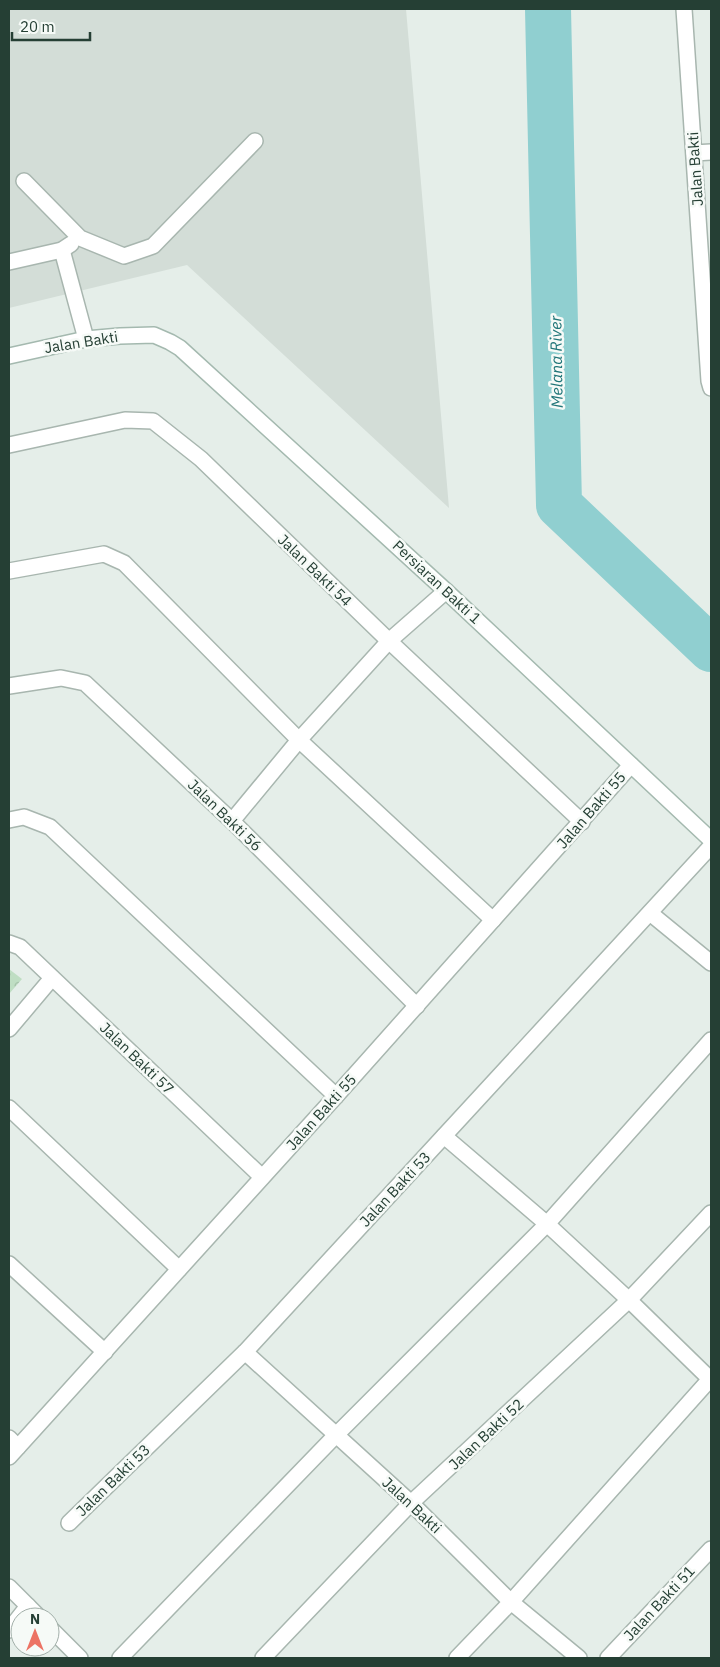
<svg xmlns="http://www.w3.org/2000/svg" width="720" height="1667" font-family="'IBM Plex Sans',sans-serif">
<defs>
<pattern id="forest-crowns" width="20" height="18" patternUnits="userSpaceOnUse" patternTransform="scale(1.25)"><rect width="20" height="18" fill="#bfdec3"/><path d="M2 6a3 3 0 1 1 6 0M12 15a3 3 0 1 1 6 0" fill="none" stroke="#a4c0a8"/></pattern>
</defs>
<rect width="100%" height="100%" fill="#e5eee9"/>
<!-- built -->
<polygon fill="#d3ddd7" points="9,9 406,9 449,508 187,265 9,308"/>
<!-- forest -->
<polygon fill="url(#forest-crowns)" points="9,969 22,979 9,994"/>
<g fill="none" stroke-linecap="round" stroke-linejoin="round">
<!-- river -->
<polyline stroke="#90cfd0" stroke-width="46" points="548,9 559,505 711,649"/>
<defs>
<g id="lane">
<polyline points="24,181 80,238 124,256 153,246 255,141"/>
<polyline points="62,250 86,339"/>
<polyline points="9,262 62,250 71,244"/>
<polyline points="9,571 104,554 124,563 299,740 493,920"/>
<polyline points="9,820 24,817 50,827 336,1096"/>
<polyline points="9,1108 179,1269"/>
<polyline points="9,1438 18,1447"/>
<polyline points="120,1658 336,1435 547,1224 711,1040"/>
<polyline points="457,1658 511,1602 711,1378"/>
</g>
<g id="street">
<polyline points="684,9 709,381 711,388"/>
<polyline points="694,153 711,152"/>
<polyline points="9,445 125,420 153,421 201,459 389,641 582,822"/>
<polyline points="9,686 61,678 85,683 232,821 417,1006"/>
<polyline points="232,821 299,740 389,641 446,591"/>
<polyline points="650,913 711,963"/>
<polyline points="9,943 20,947 262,1177"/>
<polyline points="9,1029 52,978"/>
<polyline points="444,1136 547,1224 629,1300 711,1380"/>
<polyline points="9,1264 105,1352"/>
<polyline points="245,1352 411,1503 511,1602 579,1658"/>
<polyline points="9,1457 336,1096 631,765"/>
<polyline points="69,1523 245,1352 711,846"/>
<polyline points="9,1587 39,1617"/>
<polyline points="50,1628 80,1658"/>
<polyline points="9,1630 28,1606"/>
<polyline points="263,1658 411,1503 629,1300 711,1213"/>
<polyline points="608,1658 711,1549"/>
</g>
<polyline id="secondary" points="9,356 86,339 120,336 154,335 170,342 180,348 446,591 711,840"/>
</defs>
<!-- lane casing -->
<use href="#lane" stroke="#a8b6af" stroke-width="18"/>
<!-- street casing -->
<use href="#street" stroke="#a8b6af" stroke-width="18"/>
<!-- secondary casing -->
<use href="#secondary" stroke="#a4b9af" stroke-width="18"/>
<!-- lane -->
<use href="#lane" stroke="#fff" stroke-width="15"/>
<!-- street -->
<use href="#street" stroke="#fff" stroke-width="15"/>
<!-- secondary -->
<use href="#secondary" stroke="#fff" stroke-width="15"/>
</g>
<g text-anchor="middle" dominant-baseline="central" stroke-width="5" stroke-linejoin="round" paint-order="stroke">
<!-- street labels -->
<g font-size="15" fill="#253f34" stroke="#f6faf7">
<text transform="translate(695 169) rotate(-94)">Jalan Bakti</text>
<text transform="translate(81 342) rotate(-9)">Jalan Bakti</text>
<text transform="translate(315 570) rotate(44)">Jalan Bakti 54</text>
<text transform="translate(437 582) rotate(43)">Persiaran Bakti 1</text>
<text transform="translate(591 810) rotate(-49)">Jalan Bakti 55</text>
<text transform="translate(225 815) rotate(44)">Jalan Bakti 56</text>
<text transform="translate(137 1058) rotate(44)">Jalan Bakti 57</text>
<text transform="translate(321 1112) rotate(-48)">Jalan Bakti 55</text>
<text transform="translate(395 1189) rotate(-47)">Jalan Bakti 53</text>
<text transform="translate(486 1434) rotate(-43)">Jalan Bakti 52</text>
<text transform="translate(113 1480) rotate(-44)">Jalan Bakti 53</text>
<text transform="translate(412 1505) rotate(43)">Jalan Bakti</text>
<text transform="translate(659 1603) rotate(-47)">Jalan Bakti 51</text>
</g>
<!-- water labels -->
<g font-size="16" font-style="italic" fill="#217679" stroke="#f6faf7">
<text transform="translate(556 362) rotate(-91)">Melana River</text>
</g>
</g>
<!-- border -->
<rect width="720" height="1667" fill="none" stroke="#253f34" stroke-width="20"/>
<!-- north arrow -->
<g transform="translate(35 1632)"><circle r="24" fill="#f6faf7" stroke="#a2afa9"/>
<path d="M0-4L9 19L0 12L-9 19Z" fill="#ec7364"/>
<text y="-8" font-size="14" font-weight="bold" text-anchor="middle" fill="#253f34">N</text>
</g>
<!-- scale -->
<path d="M12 32v8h78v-8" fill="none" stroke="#253f34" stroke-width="2.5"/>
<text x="20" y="32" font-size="15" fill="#253f34" stroke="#f6faf7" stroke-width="4" paint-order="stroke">20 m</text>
</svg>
